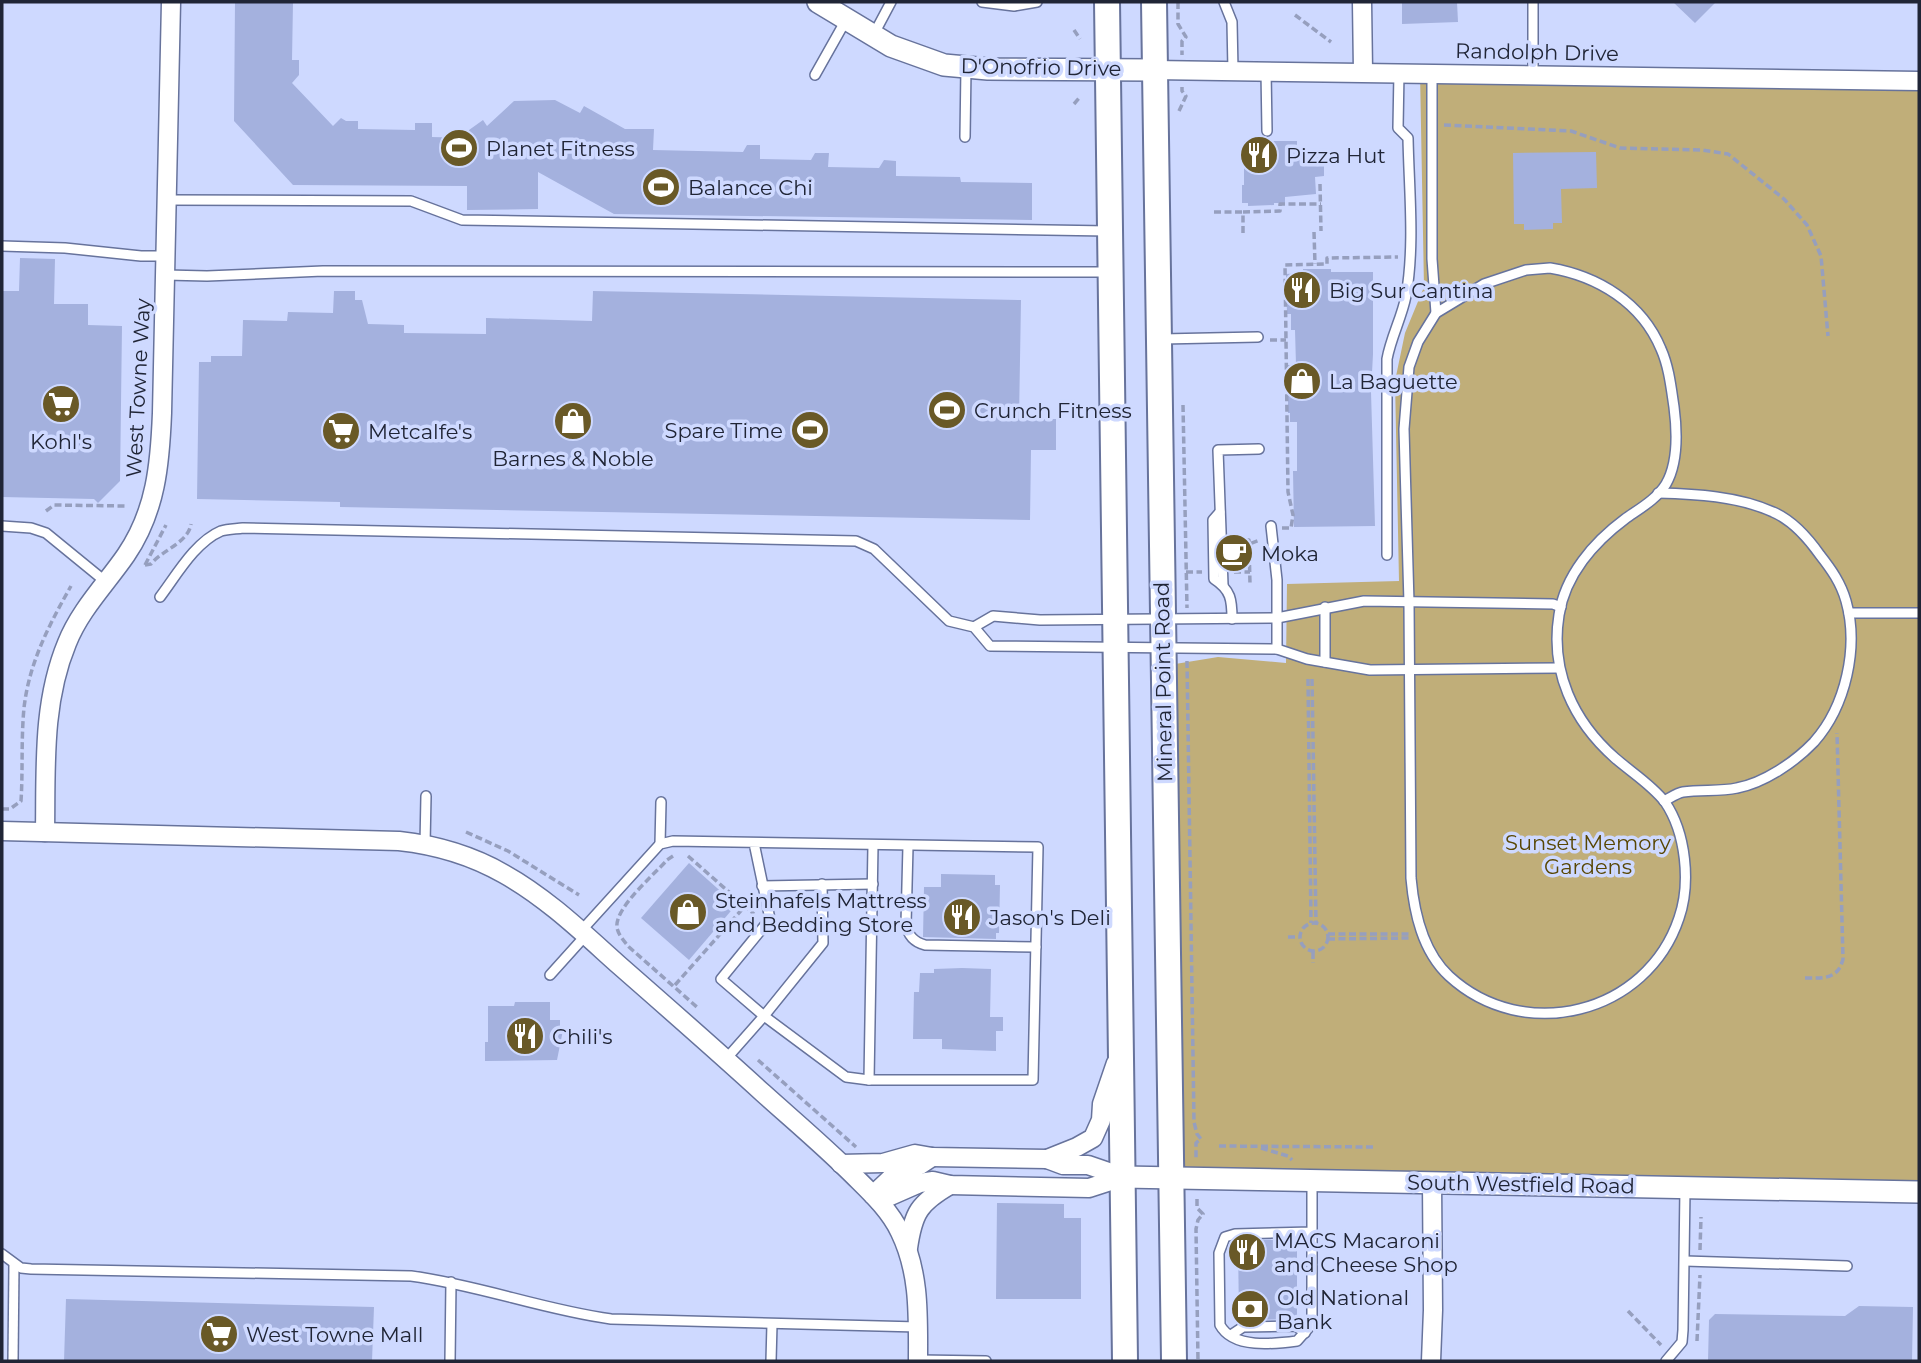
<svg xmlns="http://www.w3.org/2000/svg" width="1921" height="1363" font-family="Montserrat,sans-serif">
<rect width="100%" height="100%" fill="#ced9ff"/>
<!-- green -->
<polygon fill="#c0ae79" points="1420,72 1919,81 1919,1192 1172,1177 1163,666 1218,657 1286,663 1287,584 1399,581 1395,381 1405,333 1424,287"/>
<!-- building -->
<g fill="#a4b1de">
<polygon points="235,2 293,2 292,60 299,60 299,75 292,83 333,126 341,118 346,121 358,121 358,129 415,130 415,123 432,123 432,137 469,138 469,130 483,120 487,126 514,101 555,100 580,113 584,106 625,129 654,129 653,150 743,152 747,145 760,145 760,159 811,160 815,153 829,153 828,167 879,168 884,160 896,161 896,176 960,177 961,182 1032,183 1032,220 614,214 538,172 538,209 467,210 467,186 293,185 234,121"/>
<polygon points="1402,2 1457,2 1458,22 1402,24"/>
<polygon points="1673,2 1716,2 1695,23"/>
<polygon points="1244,141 1297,141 1297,151 1324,153 1324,176 1315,177 1316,194 1285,197 1285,203 1274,203 1274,205 1248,206 1248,203 1242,203 1242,185 1244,185"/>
<polygon points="1596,152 1597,188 1561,189 1562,223 1553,223 1553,229 1524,230 1524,224 1514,224 1513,153"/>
<polygon points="20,258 55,259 54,304 88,304 88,325 122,326 120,481 98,503 94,499 2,497 2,291 19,291"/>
<polygon points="1303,269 1331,269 1331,272 1373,272 1373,354 1371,392 1375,526 1294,527 1293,471 1297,471 1297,422 1290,422 1290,413 1288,413 1288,365 1296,365 1295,330 1291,330 1291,314 1287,314 1286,274 1303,273"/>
<polygon points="334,291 355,291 355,300 362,300 368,324 404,325 404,333 486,334 486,318 592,321 593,291 1021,300 1019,419 1056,419 1056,450 1031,450 1030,520 340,507 340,502 197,499 199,362 211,362 211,356 242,356 243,320 287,321 288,312 333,313"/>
<polygon points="1228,543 1243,543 1243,564 1229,564"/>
<polygon points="689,863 736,905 689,960 641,918"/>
<polygon points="941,874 995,875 995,885 1000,885 999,933 996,933 996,939 923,937 924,887 941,887"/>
<polygon points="962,968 991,969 990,1017 1003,1017 1003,1031 996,1031 996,1051 942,1049 942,1039 913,1039 914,992 919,992 920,973 934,973 934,969"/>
<polygon points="515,1002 550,1002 550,1020 560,1020 560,1030 563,1030 557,1060 485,1061 485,1042 488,1042 488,1006 514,1006"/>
<polygon points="997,1203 1064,1204 1064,1218 1081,1218 1081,1299 996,1299"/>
<polygon points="1297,1239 1297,1319 1239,1320 1238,1241"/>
<polygon points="66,1299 374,1307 372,1361 64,1361"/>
<polygon points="1859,1306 1913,1307 1912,1361 1708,1361 1709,1320 1715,1314 1845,1316"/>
</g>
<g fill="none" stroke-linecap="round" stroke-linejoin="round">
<defs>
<g id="service">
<polyline points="982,2 1014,6 1037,2"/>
<polyline points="1224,2 1232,22 1233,70"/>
<polyline points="874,34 891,2"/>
<polyline points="1266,71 1267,131"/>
<polyline points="1432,72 1432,259 1436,313"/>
<polyline points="1533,74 1533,2"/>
<polyline points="815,75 846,20"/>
<polyline points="965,137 966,68"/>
<polyline points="166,200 411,201 462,220 1108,231"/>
<polyline points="2,246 65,248 141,256 166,256"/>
<path d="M1550 268C1598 276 1642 303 1661 349 1669 367 1671 387 1674 407 1677 430 1678 463 1666 484 1657 499 1639 509 1625 519 1594 542 1565 575 1559 615 1550 671 1573 721 1615 758 1631 772 1652 785 1665 802 1686 833 1691 883 1679 918 1647 1014 1524 1045 1449 976 1422 951 1414 912 1411 878L1409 603 1404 429 1409 367 1418 342 1436 313 1484 284 1526 270Z"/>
<polyline points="166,275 207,276 323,271 1107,272"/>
<polyline points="1162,339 1258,337"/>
<path d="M1658 493C1695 494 1738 496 1773 512 1792 520 1808 538 1820 555 1831 569 1841 583 1846 601 1859 647 1846 706 1814 742 1795 762 1764 783 1737 788 1719 792 1701 789 1683 792 1677 793 1670 798 1664 801"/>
<path d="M1220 512 1213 520 1214 579C1231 590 1232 600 1232 619"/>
<polyline points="2,526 31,528 46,533 106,582"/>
<polyline points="1271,526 1277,580 1277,649"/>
<path d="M1387 555V359C1391 337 1402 317 1406 296 1415 245 1409 190 1408 138L1398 128 1399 72"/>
<polyline points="1223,585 1218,450 1259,449"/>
<path d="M160 597C176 576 195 542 221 531 228 529 236 529 243 528L856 541 874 549 949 621 974 627 990 646 1277 649 1307 659 1370 670 1559 668"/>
<polyline points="1325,607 1325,662"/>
<polyline points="1849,613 1919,613"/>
<polyline points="974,627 993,616 1040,620 1277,618 1364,601 1553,604 1561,607"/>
<polyline points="425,844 426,796"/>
<polyline points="660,844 661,802"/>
<path d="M908 846 906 924C908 936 914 942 925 945L1036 947"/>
<polyline points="762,886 873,884"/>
<polyline points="581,931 660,844 673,841 1038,847 1033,1080 869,1080 846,1077 764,1016 721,979 770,919 754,843"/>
<polyline points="550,975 586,935"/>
<polyline points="726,1059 764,1016 823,943 822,884"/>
<polyline points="869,1080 873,845"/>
<path d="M1312 1181V1324L1297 1341C1274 1344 1233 1349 1220 1325L1219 1253 1225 1237 1235 1234 1312 1232"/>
<path d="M2 1254 21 1268 31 1269 411 1276C479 1285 544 1310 611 1319L918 1327"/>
<polyline points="1685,1261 1847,1266"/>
<polyline points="1231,1335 1243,1327 1296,1326 1305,1333"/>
<polyline points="918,1360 986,1361"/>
<polyline points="13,1361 14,1264"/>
<polyline points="450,1361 451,1282"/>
<polyline points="771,1361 772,1324"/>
<polyline points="1666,1361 1682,1342 1683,1330 1685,1189"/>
</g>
<g id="minor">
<polyline points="1362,2 1363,71"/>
<polyline points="1154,70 1919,81"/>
<path d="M2 831 399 841C436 845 471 855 504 874 547 898 583 933 620 966 668 1008 716 1050 763 1093 793 1120 824 1146 853 1175 870 1192 889 1209 900 1232 920 1273 918 1316 918 1361"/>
<path d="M45 832C46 768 42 703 67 643 80 610 106 584 126 555 156 511 160 464 162 413L171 2"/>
<polyline points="1047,1159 1077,1147 1093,1138 1101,1120 1102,1104 1116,1063"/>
<polyline points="841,1164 883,1163 915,1154 932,1157 1047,1159 1063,1165 1088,1165 1123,1177"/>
<polyline points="873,1195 892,1177 920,1165 932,1157"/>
<polyline points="879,1201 920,1183 933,1181 950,1185 1089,1188 1123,1177"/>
<path d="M908 1248C913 1213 919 1203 950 1185"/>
<polyline points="1431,1361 1433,1310 1432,1182"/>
</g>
<g id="tertiary">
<polyline points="818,2 891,46 944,65 988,69 1154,70"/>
<polyline points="1123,1177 1919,1192"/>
</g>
<g id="secondary">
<polyline points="1107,2 1125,1361"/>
<polyline points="1154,2 1174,1361"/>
</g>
</defs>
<!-- service casing -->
<use href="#service" stroke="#67739c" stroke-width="12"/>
<!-- minor casing -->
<use href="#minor" stroke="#67739c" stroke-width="21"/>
<!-- tertiary casing -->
<use href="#tertiary" stroke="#67739c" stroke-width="24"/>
<!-- secondary casing -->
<use href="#secondary" stroke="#67739c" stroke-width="28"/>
<!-- path -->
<g stroke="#969fbe" stroke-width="3.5" stroke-dasharray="7 3.5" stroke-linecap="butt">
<polyline points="1178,2 1178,24 1186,37 1182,41 1182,55"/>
<polyline points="1295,15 1331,42"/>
<polyline points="1074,30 1080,39"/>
<polyline points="1074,104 1080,97"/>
<polyline points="1179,111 1186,96 1182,91 1182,87"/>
<polyline points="1444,125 1571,131 1620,148 1702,150 1728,154 1784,199 1807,225 1821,256 1828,336"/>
<polyline points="1320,184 1321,231"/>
<polyline points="1214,212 1243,212"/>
<polyline points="1314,232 1315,264"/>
<polyline points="1243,233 1243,212 1280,211 1280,204 1321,204"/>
<polyline points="1270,340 1286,340"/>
<polyline points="1183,405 1187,608"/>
<polyline points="46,511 54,505 125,506"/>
<polyline points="1282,528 1291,528 1293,515 1288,492 1285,265 1327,264 1327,258 1398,257"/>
<polyline points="1234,540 1249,540 1249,544 1260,540"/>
<polyline points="1249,544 1250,584"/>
<path d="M145 565 151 564C162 550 188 543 191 524"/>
<polyline points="145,565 166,525"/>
<polyline points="1186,572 1202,572"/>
<polyline points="1234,572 1250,572"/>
<polyline points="1187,661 1194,1122 1197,1134 1201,1139 1196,1143 1196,1159"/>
<polyline points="1308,679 1311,923"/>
<polyline points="1312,679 1316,923"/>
<path d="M2 809H10L21 801C23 770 21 739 24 708 29 663 49 625 71 586"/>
<polyline points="466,832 508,851 579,895"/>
<path d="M673 856 667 860C654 875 614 908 617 928 619 936 624 941 629 947L698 1008"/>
<polyline points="688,856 754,914"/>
<circle cx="1314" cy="937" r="14"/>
<polyline points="1328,934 1409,934"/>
<polyline points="1288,937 1299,937"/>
<polyline points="1328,939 1409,938"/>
<polyline points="1313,952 1313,963"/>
<path d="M1805 978C1823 978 1838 980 1843 959L1837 733"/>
<polyline points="675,985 745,906"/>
<polyline points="758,1060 856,1147"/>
<polyline points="1219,1146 1374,1147"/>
<polyline points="1261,1148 1288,1156 1292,1160"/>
<polyline points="1197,1199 1197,1208 1203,1214 1198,1220 1196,1229 1198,1361"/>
<polyline points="1700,1250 1701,1217"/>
<polyline points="1628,1311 1661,1345"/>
<polyline points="1697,1341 1700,1275"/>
</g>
<!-- service -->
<use href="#service" stroke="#fff" stroke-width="9"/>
<!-- minor -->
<use href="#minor" stroke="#fff" stroke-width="18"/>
<!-- tertiary -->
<use href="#tertiary" stroke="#fff" stroke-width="21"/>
<!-- secondary -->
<use href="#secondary" stroke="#fff" stroke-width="24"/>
</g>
<!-- icons -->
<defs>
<symbol id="stadium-disc" viewBox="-11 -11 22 22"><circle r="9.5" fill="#695927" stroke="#ced9ff"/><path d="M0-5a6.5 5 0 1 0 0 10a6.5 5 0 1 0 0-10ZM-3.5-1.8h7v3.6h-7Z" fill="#fff"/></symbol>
<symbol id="restaurant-disc" viewBox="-11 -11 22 22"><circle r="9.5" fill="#695927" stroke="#ced9ff"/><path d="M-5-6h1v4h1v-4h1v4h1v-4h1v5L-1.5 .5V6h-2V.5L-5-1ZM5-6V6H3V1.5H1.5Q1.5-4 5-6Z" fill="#fff"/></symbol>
<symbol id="shop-disc" viewBox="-11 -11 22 22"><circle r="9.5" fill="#695927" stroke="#ced9ff"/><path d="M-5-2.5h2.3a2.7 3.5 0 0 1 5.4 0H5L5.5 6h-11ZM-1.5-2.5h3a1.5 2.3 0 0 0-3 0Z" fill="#fff"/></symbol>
<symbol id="supermarket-disc" viewBox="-11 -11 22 22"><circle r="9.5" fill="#695927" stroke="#ced9ff"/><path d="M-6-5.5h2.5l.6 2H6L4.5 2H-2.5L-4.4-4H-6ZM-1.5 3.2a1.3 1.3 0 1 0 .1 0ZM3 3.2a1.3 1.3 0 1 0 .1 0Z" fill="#fff"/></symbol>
<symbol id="cafe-disc" viewBox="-11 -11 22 22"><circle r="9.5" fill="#695927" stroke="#ced9ff"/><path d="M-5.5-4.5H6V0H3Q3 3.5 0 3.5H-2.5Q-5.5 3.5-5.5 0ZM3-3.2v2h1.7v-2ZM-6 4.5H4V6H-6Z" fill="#fff"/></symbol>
<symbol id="bank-disc" viewBox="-11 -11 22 22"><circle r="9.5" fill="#695927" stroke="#ced9ff"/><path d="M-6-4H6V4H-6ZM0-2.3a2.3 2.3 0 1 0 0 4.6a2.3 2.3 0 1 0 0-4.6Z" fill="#fff"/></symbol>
</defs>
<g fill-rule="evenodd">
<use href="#stadium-disc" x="437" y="126" width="44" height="44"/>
<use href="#restaurant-disc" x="1237" y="133" width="44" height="44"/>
<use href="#stadium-disc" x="639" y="165" width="44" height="44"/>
<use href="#restaurant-disc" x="1280" y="268" width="44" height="44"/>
<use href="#shop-disc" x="1280" y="359" width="44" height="44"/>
<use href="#supermarket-disc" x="39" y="382" width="44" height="44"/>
<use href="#stadium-disc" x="925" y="388" width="44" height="44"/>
<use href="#shop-disc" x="551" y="399" width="44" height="44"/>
<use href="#stadium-disc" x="788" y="408" width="44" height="44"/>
<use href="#supermarket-disc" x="319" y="409" width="44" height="44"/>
<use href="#cafe-disc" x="1212" y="531" width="44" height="44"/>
<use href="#shop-disc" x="666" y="890" width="44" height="44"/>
<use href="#restaurant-disc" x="940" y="895" width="44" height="44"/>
<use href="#restaurant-disc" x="503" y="1014" width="44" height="44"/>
<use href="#restaurant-disc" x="1225" y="1230" width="44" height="44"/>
<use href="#bank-disc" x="1228" y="1287" width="44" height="44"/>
<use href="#supermarket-disc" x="197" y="1312" width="44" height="44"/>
</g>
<g text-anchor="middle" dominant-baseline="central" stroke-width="7" stroke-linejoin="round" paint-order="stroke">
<!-- street labels -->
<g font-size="21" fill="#202536" stroke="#ced9ff">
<text transform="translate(1537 52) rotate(1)">Randolph Drive</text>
<text transform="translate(1041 67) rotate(1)">D'Onofrio Drive</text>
<text transform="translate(138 388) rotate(-87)">West Towne Way</text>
<text transform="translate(1163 682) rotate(-91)">Mineral Point Road</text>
<text transform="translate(1521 1184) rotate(1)">South Westfield Road</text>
</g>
<!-- poi labels -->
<g font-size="21" fill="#202536" stroke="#ced9ff" text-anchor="start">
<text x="486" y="148">Planet Fitness</text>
<text x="1286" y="155">Pizza Hut</text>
<text x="688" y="187">Balance Chi</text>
<text x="1329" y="290">Big Sur Cantina</text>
<text x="1329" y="381">La Baguette</text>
<text x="974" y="410">Crunch Fitness</text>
<text x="783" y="430" text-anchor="end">Spare Time</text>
<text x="368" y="431">Metcalfe's</text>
<text x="61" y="441" text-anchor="middle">Kohl's</text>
<text x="573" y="458" text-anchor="middle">Barnes &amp; Noble</text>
<text x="1261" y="553">Moka</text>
<text x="715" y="900">Steinhafels Mattress<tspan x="715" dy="24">and Bedding Store</tspan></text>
<text x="989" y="917">Jason's Deli</text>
<text x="552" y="1036">Chili's</text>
<text x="1274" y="1240">MACS Macaroni<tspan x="1274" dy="24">and Cheese Shop</tspan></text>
<text x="1277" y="1297">Old National<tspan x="1277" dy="24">Bank</tspan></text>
<text x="246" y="1334">West Towne Mall</text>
</g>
<!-- park labels -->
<g font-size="21" fill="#584603" stroke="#ced9ff">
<text x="1588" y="842">Sunset Memory<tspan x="1588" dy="24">Gardens</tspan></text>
</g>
</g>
<!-- border -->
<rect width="1921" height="1363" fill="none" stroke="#202536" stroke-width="7"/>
</svg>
